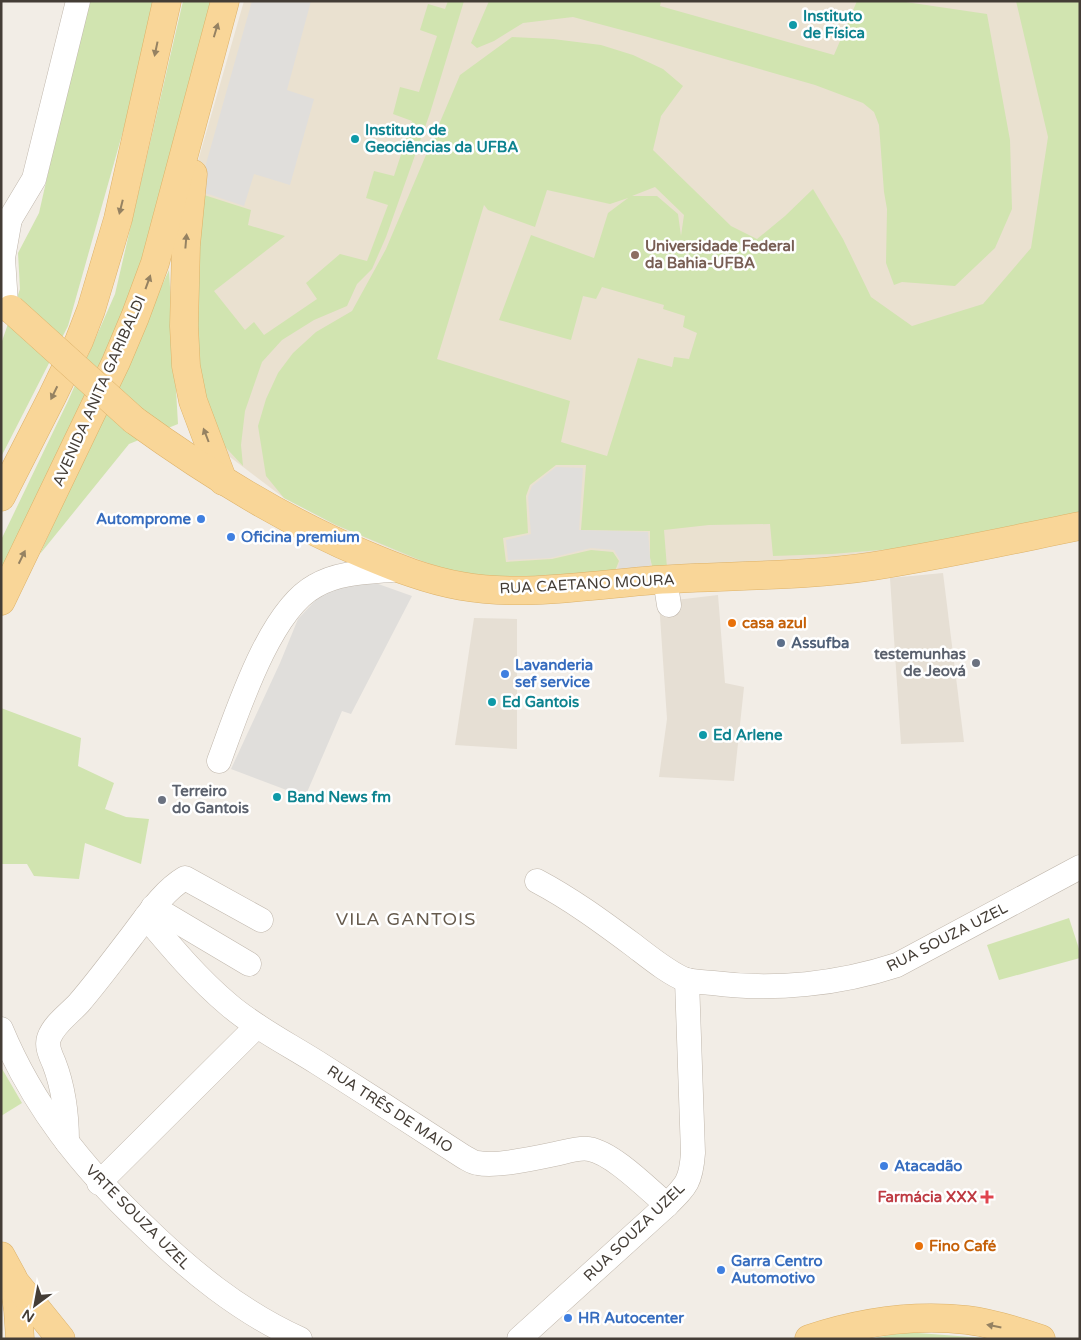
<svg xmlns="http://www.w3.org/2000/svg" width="1081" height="1340" font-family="'Varela Round',sans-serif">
<rect width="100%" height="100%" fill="#f2ede6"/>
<!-- residential -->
<g fill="#e6dfd4">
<polygon points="943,573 964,742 901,744 890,578"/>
<polygon points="718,595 725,683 744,687 734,781 659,777 667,719 659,602"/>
<polygon points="474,618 517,619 517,749 455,745"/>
</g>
<!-- education -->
<polygon fill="#eae1d0" points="244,1 1080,1 1080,512 886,551 696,571 438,569 335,525 284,498 197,432 182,349 198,161"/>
<!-- green -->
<g fill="#d1e4b0" fill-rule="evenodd">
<polygon points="87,1 155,1 138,78 68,326 1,457 1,344 20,289 18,253 39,213"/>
<polygon points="183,1 212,1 130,302 1,572 1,540 68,401 115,294"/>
<polygon points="448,1 464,1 430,113 386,237 372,269 357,284 347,306 314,320 282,340 262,362 245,411 241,445 243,466 201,421 191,370 201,194 251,210 248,225 285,236 214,291 245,330 254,322 264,335 317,299 306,283 340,254 367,261 388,205 366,198 374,171 394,176 412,121 393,114 400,87 419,92 437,36 420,30 428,4 445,9"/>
<polygon points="489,1 661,1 660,6 834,55 857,1 899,1 987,14 1010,140 1012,209 995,248 955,286 902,282 894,285 886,263 887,209 884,192 879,125 874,112 863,103 815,85 648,37 573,17 523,23 494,41 477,48 471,43"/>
<path d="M1016 1H1080V514L953 544 832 554 773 556 770 524 709 525 664 530 667 568 653 569 650 558V531L581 530 586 465H556L530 485 526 496 528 533 503 538 506 562 552 559 591 550 613 552 619 561 615 571 555 579 464 575 422 561 336 525 284 498 266 476 258 426 266 399 278 373 293 353 316 332 352 311 386 249 460 75 512 37 553 39 601 45 633 55 663 69 683 86 661 116 653 150 731 226 757 239 785 216 813 189 843 239 871 297 912 326 983 304 1031 248 1048 137ZM655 187 684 215 681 236 678 214 657 196H632ZM547 190 610 204 628 198 608 213 594 258 531 235 499 320 571 340 583 296 596 299 602 287 664 305 663 309 685 316 683 327 697 333 689 359 674 357 672 367 638 358 607 456 561 442 570 401 437 359 484 205 488 210 535 227Z"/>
<polygon points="169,270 178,424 129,444 40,554"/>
<polygon points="1,708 81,738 78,766 114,783 105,809 126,817 149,819 141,864 85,843 79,879 34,876 27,864 1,864"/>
<polygon points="1069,918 1080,952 1080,958 999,980 987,945"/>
<polygon points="1,1067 22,1103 1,1116"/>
<polygon points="905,1332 997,1339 870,1339"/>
</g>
<!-- parking -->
<g fill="#e0dedb">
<polygon points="252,1 311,1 287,90 314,99 290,185 254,174 244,206 205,193 206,164"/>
<polygon points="556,467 583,468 579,530 648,532 651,569 617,573 620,560 614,550 591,548 550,558 508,560 506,540 531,534 528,497 532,486"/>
<polygon points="367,580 412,596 351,714 342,711 305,797 231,769 280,663 298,619 325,590"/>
</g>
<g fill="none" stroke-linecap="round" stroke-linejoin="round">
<defs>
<g id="minor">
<polyline points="1,226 10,219 34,179 78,1"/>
<polyline points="1,309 6,304 3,258 10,219"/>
<polyline points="665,579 669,605"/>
<path d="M219 761C237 713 269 611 315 586 340 571 373 572 401 569"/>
<path d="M537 881C571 899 601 921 632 944 648 956 668 973 686 980 694 982 705 982 713 983 774 991 839 984 897 965L1080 867"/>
<polyline points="153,907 249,964"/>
<path d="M146 917C172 948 198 979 229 1005 256 1028 288 1044 318 1063 367 1094 415 1125 464 1157 468 1159 473 1163 478 1163 496 1167 536 1158 555 1154 565 1152 579 1147 589 1149 613 1153 648 1189 667 1205"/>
<path d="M1 1029C33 1106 82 1167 142 1224 189 1270 240 1312 300 1339"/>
<path d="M67 1142C67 1115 64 1089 54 1063 51 1056 46 1046 49 1038 54 1024 69 1014 79 1003 97 982 114 959 131 937 147 916 163 891 185 878L261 920"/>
<polyline points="99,1183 257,1026"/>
<path d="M519 1339 667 1205C687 1185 691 1181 693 1153L687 980"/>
</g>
<g id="major">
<polyline points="193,174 186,245 184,326 186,366 193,401 223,481"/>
<path d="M134 420C207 473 282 520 366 555 397 568 427 580 461 586 522 597 592 585 655 580 727 575 803 577 874 566 943 555 1011 540 1080 526"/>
<polyline points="1,497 52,397 79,341 91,310 118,219 167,1"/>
<polyline points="1,601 116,362 135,317 155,263 225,1"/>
<polyline points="1,1256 13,1278 18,1310 20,1339"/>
<polyline points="15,1282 61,1339"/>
<path d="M809 1339C860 1322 913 1314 967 1320 992 1323 1017 1331 1041 1339"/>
</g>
</defs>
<!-- minor casing -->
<use href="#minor" stroke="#c0b7ac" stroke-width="25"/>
<!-- major casing -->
<use href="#major" stroke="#ddb269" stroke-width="29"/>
<!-- minor -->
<use href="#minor" stroke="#fff" stroke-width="24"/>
<!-- major -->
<use href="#major" stroke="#f9d698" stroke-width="28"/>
<defs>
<polyline id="major-bridge" points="11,309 134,420"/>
</defs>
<!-- major-bridge casing -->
<use href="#major-bridge" stroke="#ddb269" stroke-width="29" stroke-linecap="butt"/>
<!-- major-bridge -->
<use href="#major-bridge" stroke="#f9d698" stroke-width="28"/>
</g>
<!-- one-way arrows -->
<defs><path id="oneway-solid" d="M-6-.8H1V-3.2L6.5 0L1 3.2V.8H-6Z" transform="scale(1.25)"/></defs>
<g fill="#958262">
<use href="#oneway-solid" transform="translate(216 30) rotate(-73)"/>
<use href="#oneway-solid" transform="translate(156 49) rotate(102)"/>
<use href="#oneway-solid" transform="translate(121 207) rotate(104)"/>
<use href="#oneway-solid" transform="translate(186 241) rotate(-85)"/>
<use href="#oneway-solid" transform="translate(148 282) rotate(-70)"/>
<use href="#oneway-solid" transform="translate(54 393) rotate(116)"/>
<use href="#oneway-solid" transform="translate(206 435) rotate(-111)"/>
<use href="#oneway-solid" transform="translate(22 557) rotate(-64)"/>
<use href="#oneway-solid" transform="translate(994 1326) rotate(-169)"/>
</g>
<!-- markers -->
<g fill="#0f9aa8" stroke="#fff" stroke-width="2">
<circle cx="793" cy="25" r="5"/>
<circle cx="355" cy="139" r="5"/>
<circle cx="492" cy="702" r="5"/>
<circle cx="703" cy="735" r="5"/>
<circle cx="277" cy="797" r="5"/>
</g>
<circle fill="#8d6e63" stroke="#fff" stroke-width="2" cx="635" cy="255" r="5"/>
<g fill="#3f7fe0" stroke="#fff" stroke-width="2">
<circle cx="201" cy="519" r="5"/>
<circle cx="231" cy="537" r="5"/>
<circle cx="505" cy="674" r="5"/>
<circle cx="884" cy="1166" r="5"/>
<circle cx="721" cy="1270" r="5"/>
<circle cx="568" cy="1318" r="5"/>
</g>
<g fill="#e8710a" stroke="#fff" stroke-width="2">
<circle cx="732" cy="623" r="5"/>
<circle cx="919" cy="1246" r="5"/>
</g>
<circle fill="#5c6f8a" stroke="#fff" stroke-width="2" cx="781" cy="643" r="5"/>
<g fill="#6b7280" stroke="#fff" stroke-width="2">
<circle cx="976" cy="663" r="5"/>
<circle cx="162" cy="800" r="5"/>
</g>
<path fill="#e0444e" stroke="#fff" stroke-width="2" d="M984.5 1189.5h5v5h5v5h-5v5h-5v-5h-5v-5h5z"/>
<g text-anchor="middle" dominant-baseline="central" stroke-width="5" stroke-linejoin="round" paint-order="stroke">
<!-- culture labels -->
<g font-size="15" font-weight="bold" fill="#0d838f" stroke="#fff" text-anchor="start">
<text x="803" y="16">Instituto<tspan x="803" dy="17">de Física</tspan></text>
<text x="365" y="130">Instituto de<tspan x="365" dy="17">Geociências da UFBA</tspan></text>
<text x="502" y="702">Ed Gantois</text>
<text x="713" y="735">Ed Arlene</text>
<text x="287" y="797">Band News fm</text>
</g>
<!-- education labels -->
<g font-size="15" font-weight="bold" fill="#785e54" stroke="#fff" text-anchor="start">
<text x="645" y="246">Universidade Federal<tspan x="645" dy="17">da Bahia-UFBA</tspan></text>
</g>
<!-- street labels -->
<g font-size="15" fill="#443d36" stroke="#fff">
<text transform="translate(99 391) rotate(-66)">AVENIDA ANITA GARIBALDI</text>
<text transform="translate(587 584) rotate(-3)">RUA CAETANO MOURA</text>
<text transform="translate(947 937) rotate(-27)">RUA SOUZA UZEL</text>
<text transform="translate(390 1109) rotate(33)">RUA TRÊS DE MAIO</text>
<text transform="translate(138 1217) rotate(45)">VRTE SOUZA UZEL</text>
<text transform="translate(634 1232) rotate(-44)">RUA SOUZA UZEL</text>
</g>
<!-- shop labels -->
<g font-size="15" font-weight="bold" fill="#366cbe" stroke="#fff" text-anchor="start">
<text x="191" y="519" text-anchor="end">Automprome</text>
<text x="241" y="537">Oficina premium</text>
<text x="515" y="665">Lavanderia<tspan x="515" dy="17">sef service</tspan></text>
<text x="894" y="1166">Atacadão</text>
<text x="731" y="1261">Garra Centro<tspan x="731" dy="17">Automotivo</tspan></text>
<text x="578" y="1318">HR Autocenter</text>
</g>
<!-- food labels -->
<g font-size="15" font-weight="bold" fill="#c56008" stroke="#fff" text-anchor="start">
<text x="742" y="623">casa azul</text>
<text x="929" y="1246">Fino Café</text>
</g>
<!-- service labels -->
<g font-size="15" font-weight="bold" fill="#4e5e75" stroke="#fff" text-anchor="start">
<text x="791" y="643">Assufba</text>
</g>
<!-- worship labels -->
<g font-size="15" font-weight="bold" fill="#5b616d" stroke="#fff" text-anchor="end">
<text x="966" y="654">testemunhas<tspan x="966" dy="17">de Jeová</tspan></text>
<text x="172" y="791" text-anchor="start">Terreiro<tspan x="172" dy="17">do Gantois</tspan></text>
</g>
<!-- health labels -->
<g font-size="15" font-weight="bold" fill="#be3a42" stroke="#fff" text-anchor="end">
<text x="977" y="1197">Farmácia XXX</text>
</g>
<!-- quarter labels -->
<g font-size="18" letter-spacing="1" fill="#665b4d" stroke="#fff">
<text x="406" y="919">VILA GANTOIS</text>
</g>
</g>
<!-- border -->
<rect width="1081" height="1340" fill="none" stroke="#443d36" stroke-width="5"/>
<!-- north arrow -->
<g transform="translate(35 1305) rotate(212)" stroke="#ffffff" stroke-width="4" paint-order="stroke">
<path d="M0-4L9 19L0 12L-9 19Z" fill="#443d36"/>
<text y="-8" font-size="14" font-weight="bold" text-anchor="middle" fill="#443d36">N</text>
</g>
</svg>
